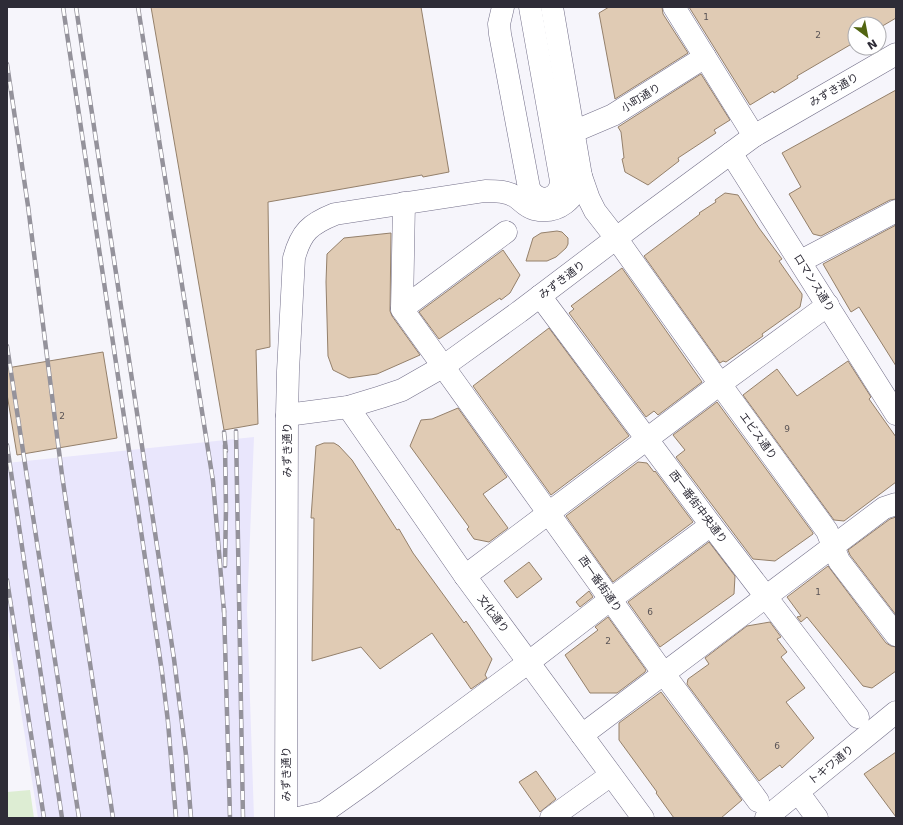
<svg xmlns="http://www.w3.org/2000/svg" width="903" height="825" font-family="'DejaVu Sans','Noto Sans JP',sans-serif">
<rect width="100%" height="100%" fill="#f6f5fb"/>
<!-- built -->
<polygon fill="#e9e6fc" points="254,437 247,610 254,818 38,818 7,624 7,463"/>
<!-- green -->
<polygon fill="#ddedd3" points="30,790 34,818 7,818 7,792"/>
<!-- building -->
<g fill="#e0cbb4" stroke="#94806b">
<polygon points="151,7 421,7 449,172 423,177 422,175 268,202 270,347 256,350 258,424 224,430"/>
<polygon points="609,7 662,7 663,14 688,53 615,99 599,13"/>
<polygon points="689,7 896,7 896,18 879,28 879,24 855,24 855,42 797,76 798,78 774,93 773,91 750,105"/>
<polygon points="701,74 730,120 714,130 716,133 678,158 679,161 648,185 625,172 622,159 624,158 621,132 618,127"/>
<polygon points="896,90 896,199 890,200 821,236 813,234 789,194 801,187 782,153"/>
<polygon points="725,193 738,195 759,228 782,259 779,261 802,294 802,297 800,307 762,334 763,336 726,362 723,361 720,363 644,256 700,214 699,213 716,202 715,200"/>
<polygon points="896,225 896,366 859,307 851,312 823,264"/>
<polygon points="557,231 562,232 568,238 568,244 566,248 556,257 547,261 526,261 533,238 541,233"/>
<polygon points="391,233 390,311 392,316 420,355 377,374 349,378 333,370 328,356 326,282 327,254 344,238"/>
<polygon points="503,250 520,275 510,293 501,300 500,298 439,339 419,312"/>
<polygon points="622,268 702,382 658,415 654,411 646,417 569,313 574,309 571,306"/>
<polygon points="549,328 629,436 551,495 473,386"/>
<polygon points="103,352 117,438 17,455 7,394 7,368"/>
<polygon points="848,361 871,397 869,399 896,437 896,482 844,521 834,520 743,395 777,369 797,396"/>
<polygon points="717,402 813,533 813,534 775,561 753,559 676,457 685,450 673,435"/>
<polygon points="458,408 507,477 483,494 508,528 489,542 474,539 467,529 469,527 410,446 421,420 432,419"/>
<polygon points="324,443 334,443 339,446 352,460 397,530 399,529 413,553 464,623 466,621 492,659 485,675 487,678 471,689 432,633 380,669 361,647 312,661 314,518 311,518 316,446"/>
<polygon points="638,462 647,463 654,472 655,471 693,522 613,582 566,516"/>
<polygon points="896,517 896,615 850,555 848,550 890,519"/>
<polygon points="709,542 735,576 734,594 660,647 628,602"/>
<polygon points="529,562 542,579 517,598 504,581"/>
<polygon points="828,566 886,643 891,646 896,647 896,671 872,688 863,686 807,617 801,622 797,617 801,616 787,597"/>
<polygon points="589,591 593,597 580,607 576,602"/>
<polygon points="608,617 646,670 645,672 617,693 590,693 565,655 598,630 595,627"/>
<polygon points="770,622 781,637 777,639 787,652 781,657 805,688 786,702 814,738 782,768 780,765 759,781 687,684 688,679 709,664 705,658 747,626"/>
<polygon points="661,692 742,800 721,818 674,818 656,793 657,792 619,740 619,723"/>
<polygon points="896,752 896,817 864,774"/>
<polygon points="536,771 556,799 540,812 519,782"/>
</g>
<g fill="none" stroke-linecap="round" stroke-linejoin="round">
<defs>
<g id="minor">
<path d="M503 7 499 24 500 34 529 188C537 205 560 201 561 181L530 7"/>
<polyline points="552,7 581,176 589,199 595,211 616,238 720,384 827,531 839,561 896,635"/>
<polyline points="674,7 754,136"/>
<polyline points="573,132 613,115 705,57"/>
<polyline points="731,153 896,414"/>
<polyline points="404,203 402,309 664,674 758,801"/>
<polyline points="801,261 896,211"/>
<polyline points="540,296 711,525 858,717"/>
<polyline points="402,309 506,232"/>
<polyline points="348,407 465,576 643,818"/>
<path d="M287 415 288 371 294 258C301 232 310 224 335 214L485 191C496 191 507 191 516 197 522 201 526 207 534 209 558 215 576 199 581 176"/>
<polyline points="465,576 720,384 828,305"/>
<polyline points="582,735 884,508 896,504"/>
<polyline points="798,792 817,818"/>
<polyline points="286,818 287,415 348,407 381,397 402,390 444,366 519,312 643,218 754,136 896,54"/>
<polyline points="299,818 324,812 365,783 529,662 611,599 711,525"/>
<polyline points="551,818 611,775"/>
<polyline points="766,818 896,712"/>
</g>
</defs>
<!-- minor casing -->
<use href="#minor" stroke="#74708a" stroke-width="23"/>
<!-- minor -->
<use href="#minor" stroke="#fff" stroke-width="22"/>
<defs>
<g id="rail">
<polyline points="63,7 162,672 168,722 176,818"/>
<polyline points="76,7 174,659 186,755 191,818"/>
<polyline points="138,7 213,481 224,612"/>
<polyline points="7,64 28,206 62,475 113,818"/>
<polyline points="7,346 79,818"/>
<polyline points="236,431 243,818"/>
<polyline points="224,432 226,451"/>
<polyline points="7,445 62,818"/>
<polyline points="225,566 226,508 225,445"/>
<polyline points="7,580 44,818"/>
<polyline points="224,608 230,818"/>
</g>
</defs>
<!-- rail casing -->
<use href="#rail" stroke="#94929b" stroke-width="4.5"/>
<!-- rail -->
<use href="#rail" stroke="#fff" stroke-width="3" stroke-dasharray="9" stroke-linecap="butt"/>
</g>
<g text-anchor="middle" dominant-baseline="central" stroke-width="3" stroke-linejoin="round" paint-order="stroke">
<!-- number labels -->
<g font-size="9" fill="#5a5456">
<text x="706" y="17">1</text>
<text x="818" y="35">2</text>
<text x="62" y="416">2</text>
<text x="787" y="429">9</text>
<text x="818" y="592">1</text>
<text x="650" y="612">6</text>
<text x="608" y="641">2</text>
<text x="777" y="746">6</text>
</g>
<!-- street labels -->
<g font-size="11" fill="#2e2c37" stroke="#fff">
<text transform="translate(834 90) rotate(-30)">みずき通り</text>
<text transform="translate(641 98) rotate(-32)">小町通り</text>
<text transform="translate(562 280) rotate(-37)">みずき通り</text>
<text transform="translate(814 283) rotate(58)">ロマンス通り</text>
<text transform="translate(758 436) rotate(54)">エビス通り</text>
<text transform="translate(287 450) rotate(-90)">みずき通り</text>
<text transform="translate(698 507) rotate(53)">西一番街中央通り</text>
<text transform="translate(600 584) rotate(55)">西一番街通り</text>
<text transform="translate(493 614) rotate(53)">文化通り</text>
<text transform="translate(831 765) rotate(-39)">トキワ通り</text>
<text transform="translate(286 774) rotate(-90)">みずき通り</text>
</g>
</g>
<!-- border -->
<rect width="903" height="825" fill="none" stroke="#2e2c37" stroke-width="16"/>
<!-- north arrow -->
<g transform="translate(867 36) rotate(148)"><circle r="19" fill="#ffffff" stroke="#ababaf"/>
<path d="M0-3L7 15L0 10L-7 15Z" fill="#526510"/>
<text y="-6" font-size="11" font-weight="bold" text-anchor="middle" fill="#2e2c37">N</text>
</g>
</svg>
